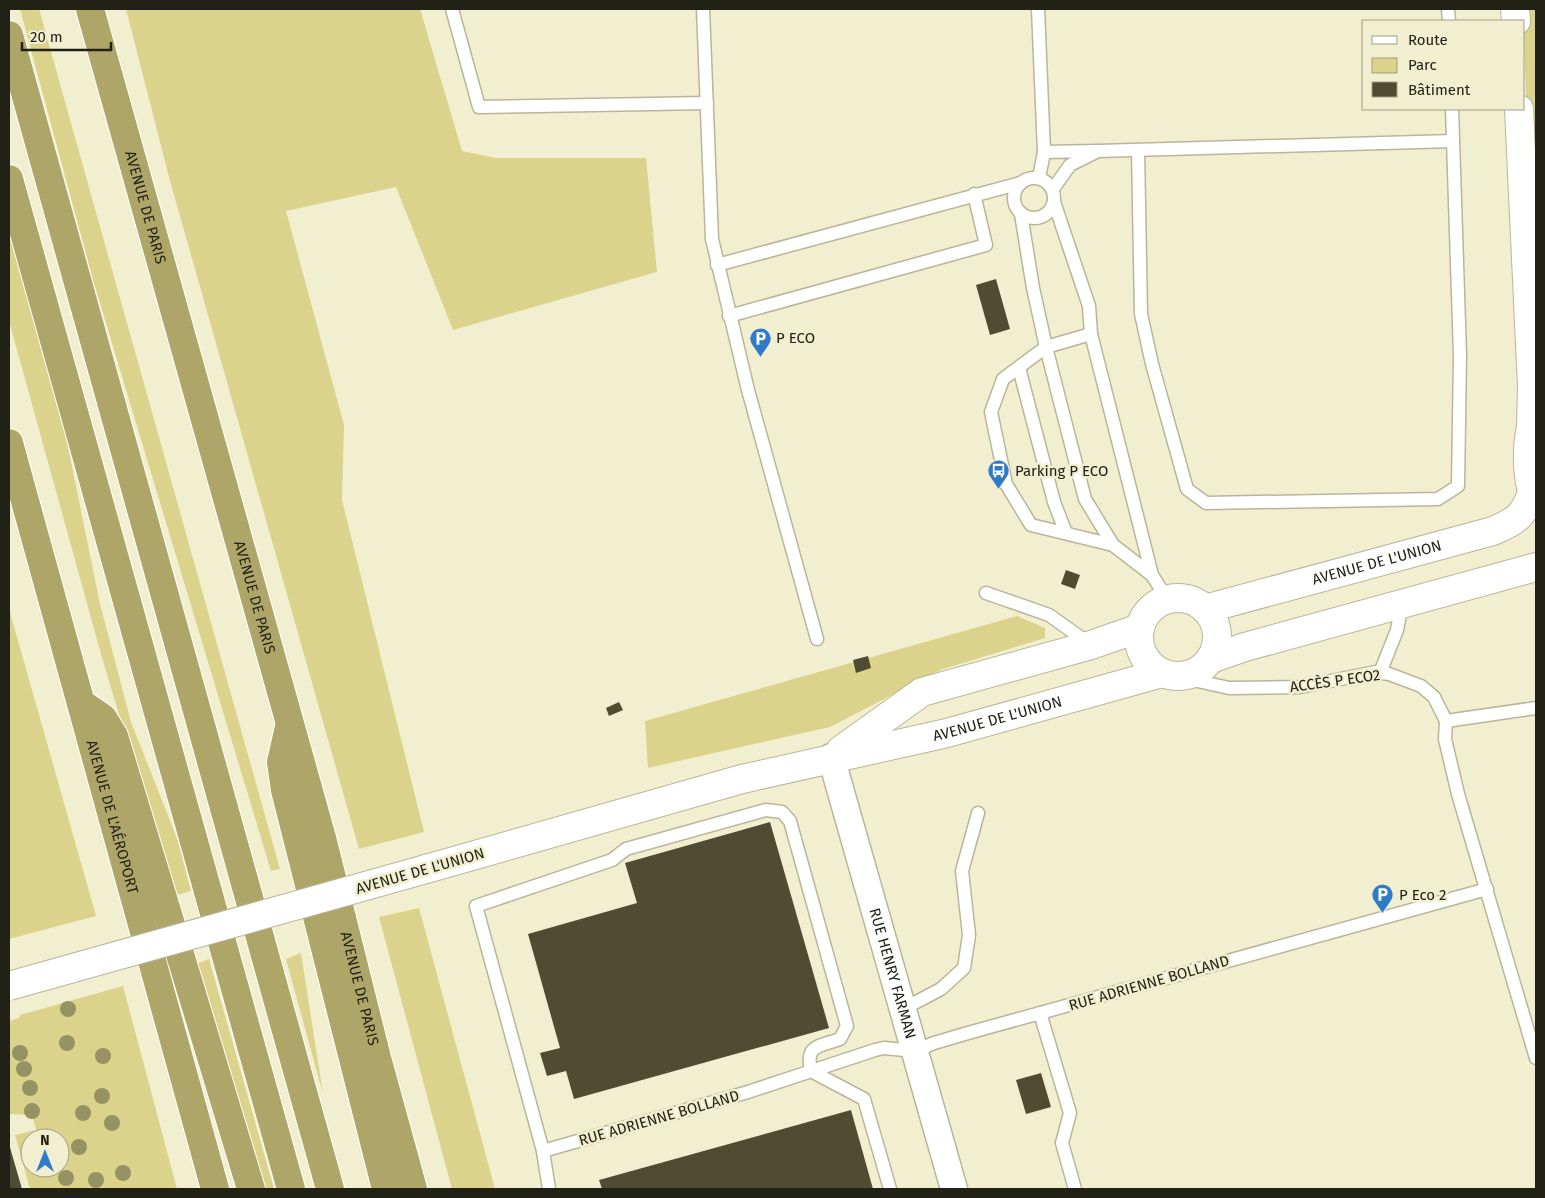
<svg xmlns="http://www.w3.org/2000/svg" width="1545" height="1198" font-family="'Fira Sans',sans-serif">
<rect width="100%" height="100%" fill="#f2efd1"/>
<!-- green -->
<g fill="#dbd38b" fill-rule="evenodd">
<polygon points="20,9 39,9 280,869 271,871 93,280"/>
<polygon points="126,9 420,9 462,151 496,158 646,158 657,272 453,330 396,187 286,211 344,425 342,500 424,832 359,849 169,177"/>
<polygon points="1523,9 1536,9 1536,188 1529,182"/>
<polygon points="9,233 65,432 100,604 131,722 178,841 191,891 173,896 101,654 9,321"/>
<polygon points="9,609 96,916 9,939"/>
<polygon points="1017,616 1045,628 1045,638 940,670 830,727 648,768 645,721"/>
<polygon points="419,908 495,1189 452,1189 379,917"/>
<polygon points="301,953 323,1094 286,959"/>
<polygon points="209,959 274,1189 263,1189 191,966"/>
<path d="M123 986 177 1189H30L15 1135 36 1130 32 1115 9 1114V1021L19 1018 20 1015ZM30 1138H60V1168H30Z"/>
</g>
<!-- building -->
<g fill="#4f4c33">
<polygon points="996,279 1010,329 990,335 976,285"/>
<polygon points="1066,570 1080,575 1075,589 1061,584"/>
<polygon points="868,656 871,668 856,673 853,660"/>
<polygon points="619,702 623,710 609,716 606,708"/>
<polygon points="770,822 829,1028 574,1099 566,1071 547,1076 540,1053 560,1048 528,934 637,903 625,863"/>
<polygon points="1041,1073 1051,1107 1026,1114 1016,1080"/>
<polygon points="851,1110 873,1189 602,1189 599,1180"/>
<polygon points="9,1144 22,1189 9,1189"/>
</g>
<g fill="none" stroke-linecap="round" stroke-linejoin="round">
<defs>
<g id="service">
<polyline points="452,9 479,107 707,103"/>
<polyline points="703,9 712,239 748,390 817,639"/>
<polyline points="1038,9 1044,152 1039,178"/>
<polyline points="1448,9 1449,21"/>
<polyline points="1138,150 1141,314 1152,364 1187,489 1206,503 1438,499 1458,486 1460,355 1452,109"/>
<polyline points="1098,151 1453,141"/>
<polyline points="1044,152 1098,151 1070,165 1053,189"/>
<circle cx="1034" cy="198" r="20"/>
<polyline points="1054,202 1089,306 1091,334"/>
<polyline points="1021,214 1033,288 1046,347 1085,499 1113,545 1152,575"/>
<polyline points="717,265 1021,183"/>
<polyline points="729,316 986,245 974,194"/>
<polyline points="1019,368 1054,502 1066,533"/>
<polyline points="1113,545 1031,525 1006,484 991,412 1003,379 1046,347 1091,334 1152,575 1167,599"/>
<polyline points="986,593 1049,615 1091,645"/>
<polyline points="1380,673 1397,630 1402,604"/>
<polyline points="1175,676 1229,688 1300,687 1376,672 1389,674 1421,686 1434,697 1446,721"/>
<polyline points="1536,708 1446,721 1445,739 1458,794 1536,1058"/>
<polyline points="903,1009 941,989 964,968 969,935 962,871 978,813"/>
<polyline points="1040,1013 1070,1113 1062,1143 1075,1189"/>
<polyline points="811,1071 864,1099 890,1189"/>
<path d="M543 1151 476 906 612 860 626 849 766 810 782 812 790 821 847 1026 840 1039C819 1047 805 1044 811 1071"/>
<polyline points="549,1189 543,1151 748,1092 875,1050 884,1048 915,1051 934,1043 968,1033 1487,889"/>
</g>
<g id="minor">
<path id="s1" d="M831 757 954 1189"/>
</g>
<g id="tertiary">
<polyline points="1515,9 1516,21"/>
<polyline points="1519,109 1532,387 1531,424"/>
<path d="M1536 410C1525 439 1525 475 1536 504"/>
<circle cx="1178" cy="637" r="39"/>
<path id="s2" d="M1205 609 1493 531C1516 521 1523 517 1532 493"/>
<polyline points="1210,659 1245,647 1536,567"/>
<polyline points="841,750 922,692 1091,645 1140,628"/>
<path id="s3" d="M426 869 742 779 947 733 1162 673"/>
</g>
<g id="trunk">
<path id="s4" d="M90 9 322 838 377 1058 413 1189"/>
<polyline points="9,35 330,1189"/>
<polyline points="9,179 291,1189"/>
<path id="s5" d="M9 443 215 1189"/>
<polyline points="81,703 103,718 114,736 251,1189"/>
<polyline points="289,727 281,762 285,790 386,1189"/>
</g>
</defs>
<!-- service casing -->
<use href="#service" stroke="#b8b699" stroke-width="15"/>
<!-- minor casing -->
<use href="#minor" stroke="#b8b699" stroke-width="29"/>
<!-- tertiary casing -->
<use href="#tertiary" stroke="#b8b699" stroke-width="30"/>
<!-- trunk casing -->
<use href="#trunk" stroke="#fff" stroke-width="30"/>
<!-- service -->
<use href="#service" stroke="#fff" stroke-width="12"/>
<!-- minor -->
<use href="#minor" stroke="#fff" stroke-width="26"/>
<!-- tertiary -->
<use href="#tertiary" stroke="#fff" stroke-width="28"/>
<!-- trunk -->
<use href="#trunk" stroke="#aea668" stroke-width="28"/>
<defs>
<polyline id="tertiary-bridge" points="9,986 426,869"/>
</defs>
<!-- tertiary-bridge casing -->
<use href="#tertiary-bridge" stroke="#b8b699" stroke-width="30" stroke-linecap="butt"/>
<!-- tertiary-bridge -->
<use href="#tertiary-bridge" stroke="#fff" stroke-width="28"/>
</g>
<!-- trees -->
<g fill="#979263">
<circle cx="68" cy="1009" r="8"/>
<circle cx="67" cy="1043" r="8"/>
<circle cx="20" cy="1053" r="8"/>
<circle cx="103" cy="1056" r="8"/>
<circle cx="24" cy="1069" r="8"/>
<circle cx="30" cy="1088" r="8"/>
<circle cx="102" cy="1096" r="8"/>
<circle cx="32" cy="1111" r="8"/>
<circle cx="83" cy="1113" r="8"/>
<circle cx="112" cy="1123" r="8"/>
<circle cx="79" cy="1147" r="8"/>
<circle cx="123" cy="1173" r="8"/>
<circle cx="66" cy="1178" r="8"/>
<circle cx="96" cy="1180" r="8"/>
</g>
<!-- icons -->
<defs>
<symbol id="parking-pin" viewBox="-11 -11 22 30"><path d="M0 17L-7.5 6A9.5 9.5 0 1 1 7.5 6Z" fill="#2e7bcb" stroke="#f2efd1"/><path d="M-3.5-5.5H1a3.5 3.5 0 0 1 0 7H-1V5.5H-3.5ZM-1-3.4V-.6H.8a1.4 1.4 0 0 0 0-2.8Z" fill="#fff"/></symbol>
<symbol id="bus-pin" viewBox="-11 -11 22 30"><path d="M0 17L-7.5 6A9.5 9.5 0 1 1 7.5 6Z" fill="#2e7bcb" stroke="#f2efd1"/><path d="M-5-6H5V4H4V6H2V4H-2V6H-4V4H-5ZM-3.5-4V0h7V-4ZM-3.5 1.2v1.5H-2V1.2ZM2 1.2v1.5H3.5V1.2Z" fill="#fff"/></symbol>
</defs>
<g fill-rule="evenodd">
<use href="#parking-pin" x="748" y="326" width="25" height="34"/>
<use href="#bus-pin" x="986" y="458" width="25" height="34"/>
<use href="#parking-pin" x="1370" y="882" width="25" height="34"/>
</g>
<g text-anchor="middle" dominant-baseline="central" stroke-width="5" stroke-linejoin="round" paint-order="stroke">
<!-- street labels -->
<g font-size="15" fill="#222116" stroke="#f2efd1">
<text stroke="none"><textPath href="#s4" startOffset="206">AVENUE DE PARIS</textPath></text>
<text stroke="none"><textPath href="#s2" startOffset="178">AVENUE DE L'UNION</textPath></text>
<text stroke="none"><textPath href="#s4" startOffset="611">AVENUE DE PARIS</textPath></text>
<text transform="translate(1335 681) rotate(-8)">ACCÈS P ECO2</text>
<text stroke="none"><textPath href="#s3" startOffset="591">AVENUE DE L'UNION</textPath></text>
<text stroke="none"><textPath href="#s5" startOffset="388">AVENUE DE L'AÉROPORT</textPath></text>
<text transform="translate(420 871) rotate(-16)">AVENUE DE L'UNION</text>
<text stroke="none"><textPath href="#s1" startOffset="225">RUE HENRY FARMAN</textPath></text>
<text transform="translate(1149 983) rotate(-16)">RUE ADRIENNE BOLLAND</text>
<text stroke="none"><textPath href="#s4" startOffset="1016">AVENUE DE PARIS</textPath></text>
<text transform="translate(659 1118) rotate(-16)">RUE ADRIENNE BOLLAND</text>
</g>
<!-- poi labels -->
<g font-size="15" fill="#222116" stroke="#f2efd1" text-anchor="start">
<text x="776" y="338">P ECO</text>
<text x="1015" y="471">Parking P ECO</text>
<text x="1399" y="895">P Eco 2</text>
</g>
</g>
<!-- border -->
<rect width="1545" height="1198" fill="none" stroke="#222116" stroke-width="20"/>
<!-- legend -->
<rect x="1362" y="20" width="162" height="90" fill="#f2efd1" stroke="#9f9d86"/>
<rect x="1372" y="36" width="25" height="8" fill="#ffffff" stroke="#9f9d86"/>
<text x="1408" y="45" font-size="15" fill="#222116">Route</text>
<rect x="1372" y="58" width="25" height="15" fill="#dbd38b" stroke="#9f9d86"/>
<text x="1408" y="70" font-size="15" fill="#222116">Parc</text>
<rect x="1372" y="82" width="25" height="15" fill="#4f4c33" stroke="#9f9d86"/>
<text x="1408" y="95" font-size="15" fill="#222116">Bâtiment</text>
<!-- north arrow -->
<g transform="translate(45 1153)"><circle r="24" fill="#f2efd1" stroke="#9f9d86"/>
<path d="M0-4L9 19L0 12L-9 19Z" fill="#2e7bcb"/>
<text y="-8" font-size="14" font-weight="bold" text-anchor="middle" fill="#222116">N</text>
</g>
<!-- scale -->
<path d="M22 42v8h89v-8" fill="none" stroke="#222116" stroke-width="2.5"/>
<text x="30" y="42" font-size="15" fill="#222116" stroke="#f2efd1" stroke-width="4" paint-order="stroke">20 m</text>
</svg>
